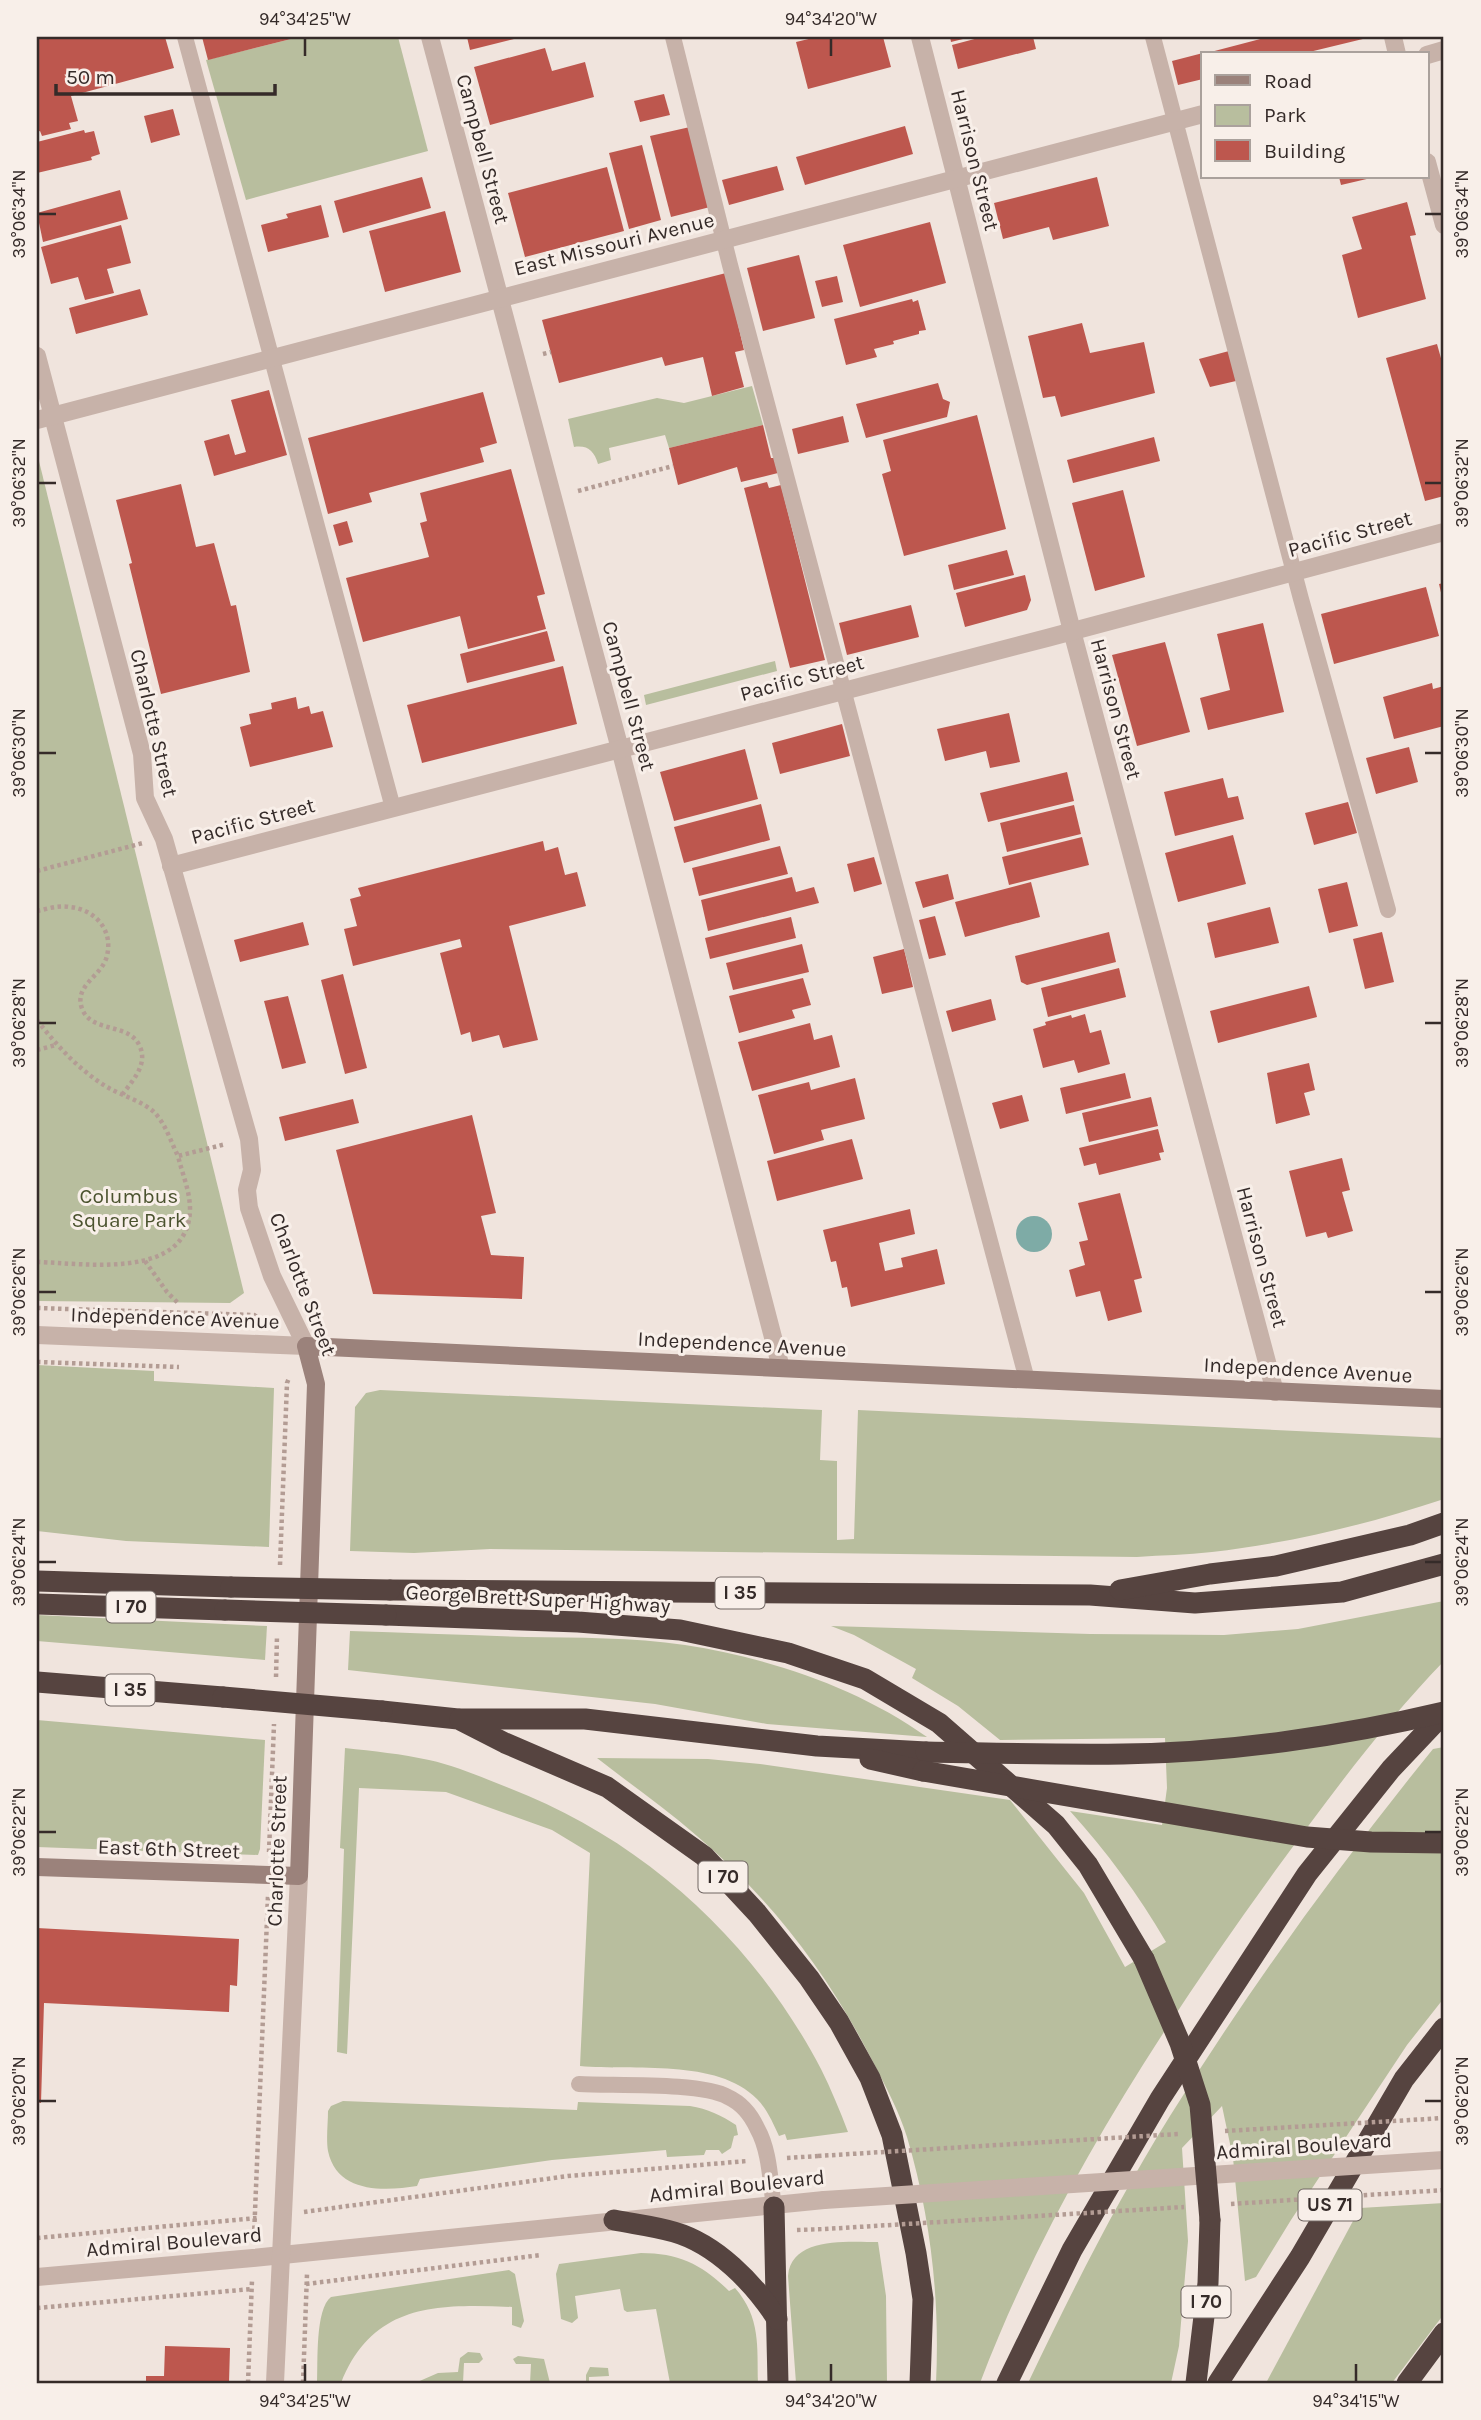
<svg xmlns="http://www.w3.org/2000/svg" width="1481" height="2420" font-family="Karla,sans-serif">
<rect width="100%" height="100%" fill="#f0e4dd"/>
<!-- green -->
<g fill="#b8be9e">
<polygon points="299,37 398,37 428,151 246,200 206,60"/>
<path d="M752 386 763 425 669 448 665 435 609 448 611 460 598 464C594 451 588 445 574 447L568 419 657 398 684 403Z"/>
<polygon points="37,453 244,1293 230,1303 37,1301"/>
<polygon points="775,661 777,671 646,705 644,695"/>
<polygon points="37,1365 154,1371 154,1381 274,1388 269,1547 126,1541 37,1531"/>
<path d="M380 1390 822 1410 820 1460 837 1461V1540L854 1539 858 1410 1444 1438V1499C1369 1524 1291 1543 1212 1552 1187 1555 1162 1555 1137 1557L490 1549 414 1553 350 1551 355 1407 366 1393Z"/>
<path d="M1444 1601V1661C1382 1725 1328 1799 1275 1871 1160 2030 1050 2199 980 2383H936C940 2300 931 2218 907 2137 899 2111 885 2085 872 2060 828 1974 771 1899 697 1836 665 1808 630 1784 597 1758L708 1759 760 1764 1010 1800 1084 1893 1125 1967 1166 1942C1138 1894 1107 1852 1070 1811L1162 1825 1167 1788 1165 1738 1000 1740 958 1706 912 1678 916 1669 854 1635 831 1626 1090 1634 1224 1635 1298 1629Z"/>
<polygon points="37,1615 267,1626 265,1660 37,1641"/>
<path d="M350 1631C408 1633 467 1635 525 1637 578 1638 632 1637 685 1645 769 1658 857 1687 927 1737L767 1724 655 1704 348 1670Z"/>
<polygon points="37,1720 265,1740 260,1849 258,1855 37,1847"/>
<path d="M1444 1747V1998L1407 2045 1291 2220 1256 2277 1245 2281 1233 2158 1222 2106 1182 2148 1188 2241 1179 2346 1171 2383H1028C1071 2293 1117 2201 1170 2116 1250 1988 1338 1866 1433 1749Z"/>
<path d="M345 1748C373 1751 402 1754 429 1760 457 1766 483 1778 509 1788 644 1840 754 1941 821 2069 831 2089 840 2111 848 2132L787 2140 785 2134 779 2136C773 2123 767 2109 757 2099 717 2058 633 2071 580 2066L590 1853 552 1830 446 1792 359 1788 347 2054 337 2052 344 1849 340 1848Z"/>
<path d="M343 2101 577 2110 578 2102 690 2106C708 2109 721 2115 736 2125L738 2135 734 2136 731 2148 722 2154 719 2150H706L704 2155 667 2157 666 2150 552 2160 420 2179 417 2186C385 2191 337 2194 328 2151 326 2139 328 2123 328 2111L331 2106Z"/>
<polygon points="1444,2203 1444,2314 1392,2383 1266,2383 1360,2208"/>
<path d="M878 2242 886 2296 887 2383H796L788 2276C791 2236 849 2242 878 2242Z"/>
<path d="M641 2253C679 2253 703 2265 729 2291L735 2288C761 2318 757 2346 758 2383H670L656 2309 627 2312 624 2310 620 2289 575 2296 578 2318 572 2323 561 2319 556 2274 559 2264Z"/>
<path d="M509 2270 515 2274 524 2321 521 2328 512 2325V2307C437 2304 373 2303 341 2383H317C318 2363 315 2309 331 2297Z"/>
<polygon points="468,2352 480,2353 483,2359 479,2363 464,2363 463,2383 415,2383 438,2373 458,2372 460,2358"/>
<polygon points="518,2356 544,2359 550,2383 530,2383 531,2364 516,2364 513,2359"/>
<polygon points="590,2367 608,2368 609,2376 589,2377 589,2383 586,2383 586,2375"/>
</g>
<!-- water -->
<circle fill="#7eaba6" cx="1034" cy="1234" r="18"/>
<!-- building -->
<g fill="#bd574e">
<polygon points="37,37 165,37 174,68 71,96 78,121 69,123 71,129 42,136 40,131 37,132"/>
<polygon points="202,37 295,37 295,38 208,60"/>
<polygon points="467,37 518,37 518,38 470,50"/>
<polygon points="817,37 883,37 891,67 808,89 796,42"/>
<polygon points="950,37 966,37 967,38 951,42"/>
<polygon points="982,37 1033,37 1036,49 958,69 952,45"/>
<polygon points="1268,37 1367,37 1367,38 1301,54 1203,54"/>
<polygon points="545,48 552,71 585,62 594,97 490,125 474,67"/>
<polygon points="1203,53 1203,79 1178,85 1172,61"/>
<polygon points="664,94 670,115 640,122 634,101"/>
<polygon points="173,109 180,135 151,143 144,116"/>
<polygon points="905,126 913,154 805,185 796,157"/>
<polygon points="690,127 710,207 671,217 650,136"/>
<polygon points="84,130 85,133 94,131 100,154 91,157 92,160 37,173 37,142"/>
<polygon points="642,145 661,220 629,229 609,153"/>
<polygon points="777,166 784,190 729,205 722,180"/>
<polygon points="607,167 624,231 525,257 508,193"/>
<polygon points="422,177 431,208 343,233 334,201"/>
<polygon points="1097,177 1109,226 1053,240 1049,227 1003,239 994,203"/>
<polygon points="1339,177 1371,177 1371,178 1341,185"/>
<polygon points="120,190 128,219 43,242 37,213"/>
<polygon points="1407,202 1416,235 1410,236 1426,299 1358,318 1342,255 1362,249 1352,217"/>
<polygon points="321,205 329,237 268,252 261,225 288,218 286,214"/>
<polygon points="445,211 461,272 385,292 369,231"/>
<polygon points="930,222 946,283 860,307 843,245"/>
<polygon points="121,225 131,263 107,269 114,293 85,300 78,277 51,284 41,247"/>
<polygon points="799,255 815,318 763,331 747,268"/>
<polygon points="726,273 744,350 735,352 744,387 712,396 703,357 665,366 662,357 559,383 542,320"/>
<polygon points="837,276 843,302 822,307 815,281"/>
<polygon points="140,289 148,315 76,334 69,308"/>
<polygon points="912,299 913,302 918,300 926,330 919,331 919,334 893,341 894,344 874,349 877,357 846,365 834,319"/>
<polygon points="1082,323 1090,353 1144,342 1155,393 1061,417 1055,396 1043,398 1028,336"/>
<polygon points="1437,344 1444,369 1444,496 1425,501 1386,358"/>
<polygon points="1229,351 1236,381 1210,387 1199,359"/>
<polygon points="938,383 943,399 950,402 947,417 866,438 856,404"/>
<polygon points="269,390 287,455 214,476 204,441 229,434 235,455 246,452 231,400"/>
<polygon points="483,392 497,443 480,448 484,462 369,493 372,502 328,514 308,438"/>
<polygon points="977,415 1006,529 904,556 882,474 891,471 883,440"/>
<polygon points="843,416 849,442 798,454 792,429"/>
<polygon points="763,425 771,458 774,458 778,473 741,482 737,467 678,485 669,448"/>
<polygon points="1154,437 1160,461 1073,483 1067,460"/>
<polygon points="511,469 545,594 537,596 546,629 468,649 460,616 363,642 346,578 429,557 420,523 427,521 420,493"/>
<polygon points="767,482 769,488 781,485 825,660 790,668 744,488"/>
<polygon points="181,484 196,547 214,543 231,606 236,605 250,672 161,694 129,564 132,563 116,500"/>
<polygon points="1123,490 1145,577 1095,591 1072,503"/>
<polygon points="347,521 353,542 339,546 333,525"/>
<polygon points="1007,550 1014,575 954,590 948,565"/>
<polygon points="1025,575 1031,600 1027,610 965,627 956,593"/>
<polygon points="1444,583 1444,601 1443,601 1439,584"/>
<polygon points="1426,587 1439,636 1334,664 1321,614"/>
<polygon points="911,605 919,637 847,655 839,623"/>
<polygon points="1263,623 1284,712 1208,730 1200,698 1230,690 1217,634"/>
<polygon points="547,631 555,661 467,683 460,654"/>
<polygon points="1165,642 1190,732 1137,746 1112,655"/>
<polygon points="563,666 577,724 422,763 407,705"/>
<polygon points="1432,683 1433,689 1444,686 1444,726 1394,739 1383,697"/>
<polygon points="296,697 298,709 309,706 311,714 323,711 333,747 250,767 240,727 251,724 249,714 272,709 271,703"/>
<polygon points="1009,713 1020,762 990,768 986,751 945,761 937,729"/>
<polygon points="842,724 850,756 780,774 772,743"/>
<polygon points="1409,747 1418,782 1376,794 1366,758"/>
<polygon points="745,749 758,799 674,821 660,772"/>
<polygon points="1067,772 1074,801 988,822 980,793"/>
<polygon points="1223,778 1228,798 1238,796 1244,819 1175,836 1164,792"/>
<polygon points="1348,802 1357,833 1314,845 1305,813"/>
<polygon points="761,804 770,840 684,863 674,827"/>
<polygon points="1074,805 1081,834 1007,852 1000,823"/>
<polygon points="1233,835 1246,884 1178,902 1165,853"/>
<polygon points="1082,837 1089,865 1009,885 1002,857"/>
<polygon points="543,841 545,851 558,847 565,875 577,872 586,906 509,926 538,1040 503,1048 499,1035 472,1042 470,1032 461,1035 440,953 462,947 460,939 353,966 344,929 357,926 350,899 361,896 358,888"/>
<polygon points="780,846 788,874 699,896 692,868"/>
<polygon points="874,857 882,884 854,892 847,864"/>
<polygon points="948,874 954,899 923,908 915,882"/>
<polygon points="792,877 796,892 814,887 819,903 708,931 701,900"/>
<polygon points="1031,882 1040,917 965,937 955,902"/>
<polygon points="1347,882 1358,926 1329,933 1318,889"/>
<polygon points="1270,907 1279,943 1215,958 1207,923"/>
<polygon points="935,916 946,955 929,959 919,920"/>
<polygon points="791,917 796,938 710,959 705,938"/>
<polygon points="303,922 309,945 240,962 234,940"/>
<polygon points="1109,932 1116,962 1027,985 1021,982 1015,956"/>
<polygon points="1382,932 1394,982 1365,989 1353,939"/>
<polygon points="802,944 809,972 733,990 726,963"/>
<polygon points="904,949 913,987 882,994 873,957"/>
<polygon points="1119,968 1126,997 1048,1017 1041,988"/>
<polygon points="343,974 367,1068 345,1074 321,980"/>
<polygon points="803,978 811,1005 792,1010 795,1018 739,1033 729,996"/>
<polygon points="1309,986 1317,1017 1218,1043 1210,1011"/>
<polygon points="288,996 306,1063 282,1069 264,1001"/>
<polygon points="991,999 996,1020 952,1032 946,1011"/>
<polygon points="1085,1014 1090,1033 1101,1030 1110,1064 1078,1073 1074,1060 1043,1068 1033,1029 1046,1025 1045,1022 1071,1015 1072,1018"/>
<polygon points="810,1023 814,1040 832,1035 840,1067 752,1091 738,1042"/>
<polygon points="1309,1063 1315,1090 1304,1093 1310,1115 1276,1124 1267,1073"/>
<polygon points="1125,1073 1131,1098 1066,1114 1060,1088"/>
<polygon points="855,1078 865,1119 821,1130 824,1140 774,1154 758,1095 809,1082 811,1090"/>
<polygon points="1022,1095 1029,1121 1000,1129 992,1103"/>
<polygon points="1151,1097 1158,1126 1089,1142 1082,1113"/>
<polygon points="353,1099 359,1123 285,1141 279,1117"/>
<polygon points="472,1115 496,1213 481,1216 491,1255 524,1257 522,1299 373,1294 336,1150"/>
<polygon points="1158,1129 1164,1152 1159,1153 1161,1160 1099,1175 1096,1163 1084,1166 1079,1148"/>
<polygon points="852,1139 863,1179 777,1201 767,1161"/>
<polygon points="1342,1158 1350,1190 1342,1192 1353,1231 1328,1238 1326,1232 1306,1237 1289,1171"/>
<polygon points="1120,1193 1142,1278 1134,1280 1142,1312 1108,1321 1100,1291 1076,1297 1069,1270 1085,1265 1079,1242 1088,1240 1078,1203"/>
<polygon points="910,1209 915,1234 879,1243 885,1271 903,1267 901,1258 937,1249 945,1284 851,1307 847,1287 842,1288 836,1261 831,1262 823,1230"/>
<polygon points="37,1928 239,1939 237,1986 230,1985 229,2012 44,2003 41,2103 37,2102"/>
<polygon points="165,2346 230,2348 229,2383 146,2383 146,2376 164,2376"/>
</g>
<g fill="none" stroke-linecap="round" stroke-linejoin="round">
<!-- path -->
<g stroke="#b39c94" stroke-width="4.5" stroke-dasharray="3.5 3.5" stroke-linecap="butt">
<polyline points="543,354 551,352"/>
<polyline points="578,491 673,466"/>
<polyline points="37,871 143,843"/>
<path d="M37 911C47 909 58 905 69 907 96 909 115 932 106 959 99 978 72 987 83 1011 94 1033 131 1023 140 1047 148 1065 132 1081 122 1095"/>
<path d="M37 1020C57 1046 79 1070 107 1087 122 1096 143 1101 155 1113 166 1125 171 1142 178 1156"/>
<polyline points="37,1050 56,1045"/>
<polyline points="145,1261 167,1292 179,1304"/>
<path d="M37 1262C84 1263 189 1281 190 1209 190 1191 182 1173 178 1156L226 1144"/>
<polyline points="37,1308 254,1315 262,1320"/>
<polyline points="37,1362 179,1367"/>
<polyline points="280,1565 287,1383 289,1378"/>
<polyline points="276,1677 277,1636"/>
<polyline points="269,1852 274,1724"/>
<polyline points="787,2158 818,2156"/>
<polyline points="304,2212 568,2176 747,2161"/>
<polyline points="797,2230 825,2229"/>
<polyline points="254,2236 268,1895"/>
<polyline points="37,2238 257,2218"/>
<polyline points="306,2284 541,2255"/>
<polyline points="37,2308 252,2289"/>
<polyline points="248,2383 252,2280"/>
<polyline points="303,2383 307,2274"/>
</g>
<!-- service -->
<g stroke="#c7b2a9" stroke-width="16">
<polyline points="185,37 393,808"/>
<polyline points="673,37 730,265 1027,1380"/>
<polyline points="1153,37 1301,599 1388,910"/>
<path d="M579 2084C614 2086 701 2082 728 2097 741 2103 751 2115 757 2128 770 2151 770 2181 774 2207"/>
</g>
<!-- minor -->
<g stroke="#c7b2a9" stroke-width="18">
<polyline points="430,37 620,749 781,1368"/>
<polyline points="920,37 1072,631 1275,1392"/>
<polyline points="1393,37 1397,54"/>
<polyline points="1427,55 1444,50"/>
<polyline points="1427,162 1444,225"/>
<polyline points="37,356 142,754 145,798 164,839 249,1139 252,1170 247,1190 249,1208 272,1276 306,1346"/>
<polyline points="37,420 1203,114"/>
<polyline points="171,866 1047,638 1444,532"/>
</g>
<!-- tertiary -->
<g stroke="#c7b2a9" stroke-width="18">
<polyline points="37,1335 306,1346"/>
<polyline points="37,2277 253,2258 824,2200"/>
<polyline points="275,2383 299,1876"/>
</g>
<!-- secondary -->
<polyline stroke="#9b827b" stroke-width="18" points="37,1867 299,1876 316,1384 306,1346 1444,1399"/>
<!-- motorway -->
<g stroke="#564440" stroke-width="21">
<polyline points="37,1581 231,1587"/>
<polyline points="390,1590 1090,1595 1195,1603 1342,1592 1444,1564"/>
<polyline points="1120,1590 1210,1574 1276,1566 1410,1535 1444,1523"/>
<polyline points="37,1604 225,1610"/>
<polyline points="386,1615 578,1622 680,1630 788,1653 865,1679 939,1723 1056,1825 1088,1865 1144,1959"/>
<polyline points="37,1682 223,1697"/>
<polyline points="382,1711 458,1719 505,1743 607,1787 704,1856 757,1913 809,1978 839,2022 870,2078 892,2135 916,2253 923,2299 920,2383"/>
<polyline points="460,1719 585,1719 817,1746 926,1752"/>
<polyline points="870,1759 923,1771"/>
<polyline points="774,2207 778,2383"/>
<path d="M614 2220C634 2224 654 2226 674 2232 716 2244 754 2283 777 2319"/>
<polyline points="1007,2383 1072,2250 1160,2099 1307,1874 1391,1769 1444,1713"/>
<polyline points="1196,2383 1208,2283 1210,2220"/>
<polyline points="1218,2383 1300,2257 1404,2079 1444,2028"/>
<polyline points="1407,2383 1444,2333"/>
</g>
<!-- path-bridge -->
<g stroke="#b39c94" stroke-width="4.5" stroke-dasharray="3.5 3.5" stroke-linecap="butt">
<polyline points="1225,2131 1444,2118"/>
<polyline points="818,2156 1178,2134"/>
<polyline points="1231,2204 1444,2190"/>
<polyline points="825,2229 1184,2207"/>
</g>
<!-- tertiary-bridge -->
<polyline stroke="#c7b2a9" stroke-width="18" points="824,2200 1444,2160"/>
<!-- motorway-bridge -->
<g stroke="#564440" stroke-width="21">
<polyline points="231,1587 390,1590"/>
<polyline points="225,1610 386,1615"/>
<polyline points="223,1697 382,1711"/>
<path d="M926 1752C991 1753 1057 1755 1123 1754 1227 1753 1343 1736 1444 1712"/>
<polyline points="923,1771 1307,1837 1371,1842 1444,1843"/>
<polyline points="1144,1959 1180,2043 1200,2105 1210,2220"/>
</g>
</g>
<!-- ticks -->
<path fill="none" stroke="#352b29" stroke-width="2.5" d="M305 38V56M831 38V56M38 214H56M1425 214H1442M38 483H56M1425 483H1442M38 753H56M1425 753H1442M38 1023H56M1425 1023H1442M38 1292H56M1425 1292H1442M38 1562H56M1425 1562H1442M38 1832H56M1425 1832H1442M38 2101H56M1425 2101H1442M305 2364V2382M831 2364V2382M1356 2364V2382"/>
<g text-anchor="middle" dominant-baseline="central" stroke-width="6" stroke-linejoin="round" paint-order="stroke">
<!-- shield labels -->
<g fill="#f8efe9" stroke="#706663" stroke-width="2">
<rect x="715.5" y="1577.5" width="49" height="31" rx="5"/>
<rect x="106.5" y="1591.5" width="49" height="31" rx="5"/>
<rect x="105.5" y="1674.5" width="49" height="31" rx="5"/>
<rect x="698.5" y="1861.5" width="49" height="31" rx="5"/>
<rect x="1298.5" y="2189.5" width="63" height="31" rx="5"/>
<rect x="1181.5" y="2286.5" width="49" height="31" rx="5"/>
</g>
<g font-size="19" font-weight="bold" fill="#352b29">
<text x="740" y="1593">I 35</text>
<text x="131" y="1607">I 70</text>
<text x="130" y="1690">I 35</text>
<text x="723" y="1877">I 70</text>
<text x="1330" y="2205">US 71</text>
<text x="1206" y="2302">I 70</text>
</g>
<!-- street labels -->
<g font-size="21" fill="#352b29" stroke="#f8efe9">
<text transform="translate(483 149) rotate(75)">Campbell Street</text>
<text transform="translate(975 160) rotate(76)">Harrison Street</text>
<text transform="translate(614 244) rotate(-14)">East Missouri Avenue</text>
<text transform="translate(1350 534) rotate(-15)">Pacific Street</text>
<text transform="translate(802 678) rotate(-15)">Pacific Street</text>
<text transform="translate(629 696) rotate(75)">Campbell Street</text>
<text transform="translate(1116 709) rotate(75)">Harrison Street</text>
<text transform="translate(154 723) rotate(77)">Charlotte Street</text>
<text transform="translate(253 821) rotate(-15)">Pacific Street</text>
<text transform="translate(1262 1257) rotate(75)">Harrison Street</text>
<text transform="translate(303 1284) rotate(69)">Charlotte Street</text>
<text transform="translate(175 1318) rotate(2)">Independence Avenue</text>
<text transform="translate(742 1344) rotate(3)">Independence Avenue</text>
<text transform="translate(1308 1370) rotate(3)">Independence Avenue</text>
<text transform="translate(538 1599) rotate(3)">George Brett Super Highway</text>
<text transform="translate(169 1849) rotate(2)">East 6th Street</text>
<text transform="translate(277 1851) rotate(-88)">Charlotte Street</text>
<text transform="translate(1304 2146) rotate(-4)">Admiral Boulevard</text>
<text transform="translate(737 2186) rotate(-6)">Admiral Boulevard</text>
<text transform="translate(174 2242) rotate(-5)">Admiral Boulevard</text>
</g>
<!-- park labels -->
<g font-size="21" fill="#4a522e" stroke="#f8efe9">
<text x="129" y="1196">Columbus<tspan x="129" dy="24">Square Park</tspan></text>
</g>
</g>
<!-- border -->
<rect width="1481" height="2420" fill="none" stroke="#f8efe9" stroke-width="77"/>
<!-- legend -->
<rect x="1201" y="52" width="228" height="126" fill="#f8efe9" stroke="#aaa19c" stroke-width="2"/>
<rect x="1215" y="75" width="35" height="10" fill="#9b827b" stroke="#aaa19c" stroke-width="2"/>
<text x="1264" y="88" font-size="21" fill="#352b29">Road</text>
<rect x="1215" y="105" width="35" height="21" fill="#b8be9e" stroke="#aaa19c" stroke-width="2"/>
<text x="1264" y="122" font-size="21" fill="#352b29">Park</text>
<rect x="1215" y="140" width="35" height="21" fill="#bd574e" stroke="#aaa19c" stroke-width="2"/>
<text x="1264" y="158" font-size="21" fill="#352b29">Building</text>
<!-- scale -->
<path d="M56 84v10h219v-10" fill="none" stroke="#352b29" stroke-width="3.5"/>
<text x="66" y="84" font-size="21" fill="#352b29" stroke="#f8efe9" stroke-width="5" paint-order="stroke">50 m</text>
<rect x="38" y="38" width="1404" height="2344" fill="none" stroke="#352b29" stroke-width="2.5"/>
<g font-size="18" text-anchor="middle" fill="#352b29">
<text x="305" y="25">94°34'25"W</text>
<text x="831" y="25">94°34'20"W</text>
<text transform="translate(19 214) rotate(-90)" y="6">39°06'34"N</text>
<text transform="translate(1462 214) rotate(-90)" y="6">39°06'34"N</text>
<text transform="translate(19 483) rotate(-90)" y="6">39°06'32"N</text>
<text transform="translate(1462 483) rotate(-90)" y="6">39°06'32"N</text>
<text transform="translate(19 753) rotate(-90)" y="6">39°06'30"N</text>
<text transform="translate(1462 753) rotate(-90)" y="6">39°06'30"N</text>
<text transform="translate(19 1023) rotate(-90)" y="6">39°06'28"N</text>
<text transform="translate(1462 1023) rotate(-90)" y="6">39°06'28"N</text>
<text transform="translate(19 1292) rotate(-90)" y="6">39°06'26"N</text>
<text transform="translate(1462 1292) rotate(-90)" y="6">39°06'26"N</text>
<text transform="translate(19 1562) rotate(-90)" y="6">39°06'24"N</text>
<text transform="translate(1462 1562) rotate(-90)" y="6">39°06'24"N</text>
<text transform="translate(19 1832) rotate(-90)" y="6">39°06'22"N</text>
<text transform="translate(1462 1832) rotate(-90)" y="6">39°06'22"N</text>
<text transform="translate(19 2101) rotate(-90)" y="6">39°06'20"N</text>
<text transform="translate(1462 2101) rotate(-90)" y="6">39°06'20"N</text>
<text x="305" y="2407">94°34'25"W</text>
<text x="831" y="2407">94°34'20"W</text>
<text x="1356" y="2407">94°34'15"W</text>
</g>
</svg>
